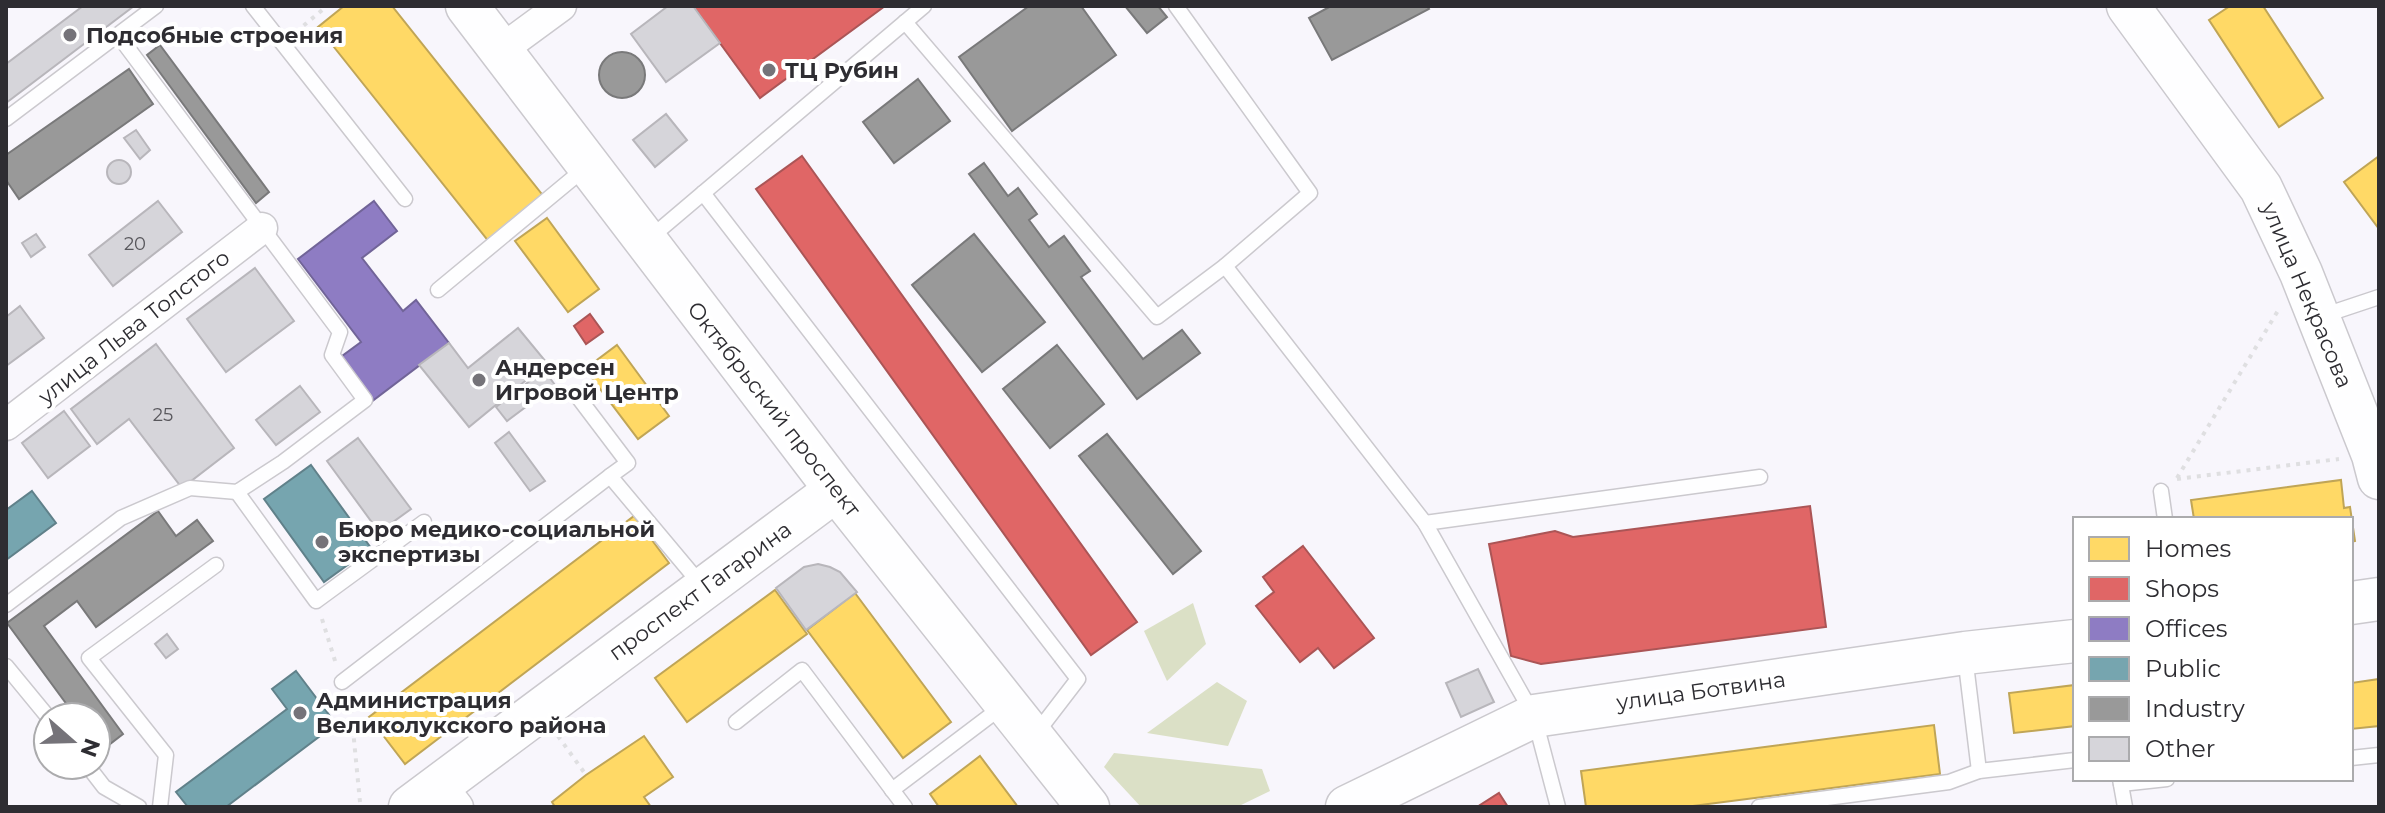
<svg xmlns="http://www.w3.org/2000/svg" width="2385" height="813" font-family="Montserrat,sans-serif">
<rect width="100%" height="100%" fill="#f8f6fc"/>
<!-- green -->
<g fill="#dbe0c6">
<polygon points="1193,603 1206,644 1167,681 1144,631"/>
<polygon points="1217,682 1247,701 1228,746 1147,733"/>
<polygon points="1114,753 1262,769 1270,791 1237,807 1141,807 1104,767"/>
</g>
<!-- homes -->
<g fill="#ffd966" stroke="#c0a556" stroke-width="2">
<polygon points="344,6 392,6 545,198 490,243 318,27"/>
<polygon points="2230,6 2263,6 2323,98 2279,127 2209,20"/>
<polygon points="2379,156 2379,229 2344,182"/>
<polygon points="547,218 599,289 568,312 515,241"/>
<polygon points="617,345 669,416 638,439 585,369"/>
<polygon points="2341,480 2344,508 2350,507 2355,541 2351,542 2351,519 2194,519 2191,500"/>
<polygon points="634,516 669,563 405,764 369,717"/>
<polygon points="775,590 807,634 687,722 655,678"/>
<polygon points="855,593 951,722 903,758 807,630"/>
<polygon points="2379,679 2379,726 2351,729 2351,683"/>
<polygon points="2075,685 2075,726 2014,733 2009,693"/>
<polygon points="1934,725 1940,774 1685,807 1586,807 1581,771"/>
<polygon points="644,736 673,777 644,797 651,807 555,807 552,802 586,775"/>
<polygon points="980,756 1018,807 939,807 930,794"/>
</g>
<!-- shops -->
<g fill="#e06666" stroke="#ab5556" stroke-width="2">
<polygon points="693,6 885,6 760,98"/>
<polygon points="802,156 1137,622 1091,655 756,189"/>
<polygon points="590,314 603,332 586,344 574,326"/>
<polygon points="1810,506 1826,627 1541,664 1511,656 1489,544 1555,531 1573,537"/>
<polygon points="1303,546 1374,638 1334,668 1318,648 1300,662 1256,606 1274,592 1263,577"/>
<polygon points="1499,793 1508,807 1477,807"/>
</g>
<!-- offices -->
<polygon fill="#8e7cc3" stroke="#716498" stroke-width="2" points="374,201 397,231 362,258 403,311 416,300 449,343 371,402 338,359 361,342 298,259"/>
<!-- public -->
<g fill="#76a5af" stroke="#60818a" stroke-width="2">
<polygon points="311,465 371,548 324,582 264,499"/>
<polygon points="32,491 56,523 6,560 6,510"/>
<polygon points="296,671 336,724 226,807 188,807 176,792 287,709 272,689"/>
</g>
<!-- industry -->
<g fill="#999" stroke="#79797a" stroke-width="2">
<polygon points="1029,6 1081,6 1116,55 1012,131 959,57"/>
<polygon points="1125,6 1158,6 1167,17 1147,33"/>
<polygon points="1331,6 1427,6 1429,9 1332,60 1309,18"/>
<polygon points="160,45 269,192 256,203 147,55"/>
<circle cx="622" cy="75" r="23"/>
<polygon points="129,69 153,104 19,199 6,180 6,155"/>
<polygon points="918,79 950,121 894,163 863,122"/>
<polygon points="984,163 1008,196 1018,188 1037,214 1029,220 1049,247 1064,236 1090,271 1081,277 1143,359 1182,330 1200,353 1137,399 969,174"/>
<polygon points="974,234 1045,322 982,372 912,285"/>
<polygon points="1057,345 1104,404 1050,448 1003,389"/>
<polygon points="1107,434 1201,551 1173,574 1079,456"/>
<polygon points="158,511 176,536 197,520 213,541 96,627 77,601 44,626 123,734 101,751 96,744 96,717 76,717 7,623"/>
</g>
<!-- building -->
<g fill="#d6d5da" stroke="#b8b6bb" stroke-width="2">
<polygon points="83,6 134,6 6,103 6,64"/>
<polygon points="668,6 693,6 720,43 666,82 631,34"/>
<polygon points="666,114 687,140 655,167 633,140"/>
<polygon points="136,130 150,150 140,159 124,138"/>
<circle cx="119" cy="172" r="12"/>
<polygon points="158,201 182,232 113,286 89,255"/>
<polygon points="36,234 45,247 31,257 22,243"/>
<polygon points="255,268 294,321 226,372 187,319"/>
<polygon points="20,306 44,338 6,366 6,317"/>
<polygon points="518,328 547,363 469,427 419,365 449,343 468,368"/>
<polygon points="156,344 234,448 182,488 129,419 97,444 71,409"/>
<polygon points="544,370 555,385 507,421 496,407"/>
<polygon points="300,386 320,412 276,445 256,420"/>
<polygon points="64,411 90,446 48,478 22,443"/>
<polygon points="509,432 545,481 530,491 495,443"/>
<polygon points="358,438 411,509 379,532 327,461"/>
<polygon points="818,564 830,567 840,572 857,592 806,630 776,588 804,567"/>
<polygon points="167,634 178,649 166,658 155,644"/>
<polygon points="1478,669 1494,702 1461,717 1446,683"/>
</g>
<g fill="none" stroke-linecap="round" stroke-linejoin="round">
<defs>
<g id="lane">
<polyline points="253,6 405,199"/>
<polyline points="1176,6 1310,193 1225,266 1425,523 1534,716 1558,807"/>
<polyline points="905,22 1157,317 1225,266"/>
<polyline points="6,119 156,6"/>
<polyline points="703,193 1078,679 1035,735"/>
<polyline points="650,238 924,6"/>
<polyline points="438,290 584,169"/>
<polyline points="2322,316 2379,297"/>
<polyline points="578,397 628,463 610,476 703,587"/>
<polyline points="2161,491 2165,519"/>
<polyline points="237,492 316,601 424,522"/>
<polyline points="1425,523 1760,477"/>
<polyline points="6,605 121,518 190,488 237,492 283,462 365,400 332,355 340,332 118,35"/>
<polyline points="1965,656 1979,771"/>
<polyline points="6,666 48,717"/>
<polyline points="342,682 610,476"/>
<polyline points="736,722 802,670 905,807"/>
<polyline points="2351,758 2379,755"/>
<polyline points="87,765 104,787 139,807"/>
<polyline points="2120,779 2125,807"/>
<polyline points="2121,784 2167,779"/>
<polyline points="892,790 1003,706"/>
<polyline points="160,807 166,755 89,658 216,565"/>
<polyline points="1759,807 1949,782 1979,771 2075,760"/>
</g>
<g id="street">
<polyline points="501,50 561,6"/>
<polyline points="6,425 262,228"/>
<polyline points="441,785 458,807"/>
</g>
<g id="secondary">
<polyline points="467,6 836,490 1088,807"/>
<polyline points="2128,6 2261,188 2301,273 2373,455 2379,478"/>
<polyline points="2351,603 2379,599"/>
<polyline points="410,807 836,490"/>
<polyline points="1347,807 1534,716 1965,653 2075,641"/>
</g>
</defs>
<!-- lane casing -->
<use href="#lane" stroke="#cbc9ce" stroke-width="17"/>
<!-- street casing -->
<use href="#street" stroke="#cbc9ce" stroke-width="33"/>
<!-- secondary casing -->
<use href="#secondary" stroke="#cbc9ce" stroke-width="45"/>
<!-- path -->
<g stroke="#dfdfe1" stroke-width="4" stroke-dasharray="4 6" stroke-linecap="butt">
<polyline points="296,32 327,6"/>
<polyline points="2177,478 2279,309"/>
<polyline points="2177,479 2339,459"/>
<polyline points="322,619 336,664"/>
<polyline points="348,699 351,709 360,802"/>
<polyline points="558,736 586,775"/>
</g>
<!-- lane -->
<use href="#lane" stroke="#fefeff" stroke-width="14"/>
<!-- street -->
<use href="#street" stroke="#fefeff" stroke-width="30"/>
<!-- secondary -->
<use href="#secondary" stroke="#fefeff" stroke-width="42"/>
</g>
<!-- markers -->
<g fill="#757379" stroke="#fff" stroke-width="3">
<circle cx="70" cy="35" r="8"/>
<circle cx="769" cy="70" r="8"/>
<circle cx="479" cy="380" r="8"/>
<circle cx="322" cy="542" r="8"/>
<circle cx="300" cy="713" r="8"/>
</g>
<g text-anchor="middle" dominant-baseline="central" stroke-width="8" stroke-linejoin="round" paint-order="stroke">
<!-- number labels -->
<g font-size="18" fill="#58575c">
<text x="135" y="244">20</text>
<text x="163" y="415">25</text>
</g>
<!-- poi labels -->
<g font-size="22" font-weight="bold" fill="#2e2d32" stroke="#fff" text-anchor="start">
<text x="86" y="35">Подсобные строения</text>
<text x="785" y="70">ТЦ Рубин</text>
<text x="495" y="367">Андерсен<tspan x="495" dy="25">Игровой Центр</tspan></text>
<text x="338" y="529">Бюро медико-социальной<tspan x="338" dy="25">экспертизы</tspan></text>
<text x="316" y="700">Администрация<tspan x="316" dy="25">Великолукского района</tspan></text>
</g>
<!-- street labels -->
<g font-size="22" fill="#2e2d32" stroke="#fff">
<text transform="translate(2307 295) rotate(67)">улица Некрасова</text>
<text transform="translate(134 327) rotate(-38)">улица Льва Толстого</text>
<text transform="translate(774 409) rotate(52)">Октябрьский проспект</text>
<text transform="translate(700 591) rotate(-36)">проспект Гагарина</text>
<text transform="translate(1701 691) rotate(-8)">улица Ботвина</text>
</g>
</g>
<!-- border -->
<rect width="2385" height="813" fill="none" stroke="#2e2d32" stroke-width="16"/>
<!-- legend -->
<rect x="2073" y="517" width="280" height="264" fill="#ffffff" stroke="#ababad" stroke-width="2"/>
<rect x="2089" y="537" width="40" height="24" fill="#ffd966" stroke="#ababad" stroke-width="2"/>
<text x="2145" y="557" font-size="24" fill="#2e2d32">Homes</text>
<rect x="2089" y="577" width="40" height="24" fill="#e06666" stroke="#ababad" stroke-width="2"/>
<text x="2145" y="597" font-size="24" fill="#2e2d32">Shops</text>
<rect x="2089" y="617" width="40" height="24" fill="#8e7cc3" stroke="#ababad" stroke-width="2"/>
<text x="2145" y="637" font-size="24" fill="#2e2d32">Offices</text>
<rect x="2089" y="657" width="40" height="24" fill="#76a5af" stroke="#ababad" stroke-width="2"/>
<text x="2145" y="677" font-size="24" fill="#2e2d32">Public</text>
<rect x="2089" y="697" width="40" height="24" fill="#999999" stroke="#ababad" stroke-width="2"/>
<text x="2145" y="717" font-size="24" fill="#2e2d32">Industry</text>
<rect x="2089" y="737" width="40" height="24" fill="#d6d5da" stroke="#ababad" stroke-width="2"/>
<text x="2145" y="757" font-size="24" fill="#2e2d32">Other</text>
<!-- north arrow -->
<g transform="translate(72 741) rotate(110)"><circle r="38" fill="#ffffff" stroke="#ababad" stroke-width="2"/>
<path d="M0-6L14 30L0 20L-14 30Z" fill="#757379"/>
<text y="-12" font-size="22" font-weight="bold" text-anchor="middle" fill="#2e2d32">N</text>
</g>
</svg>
